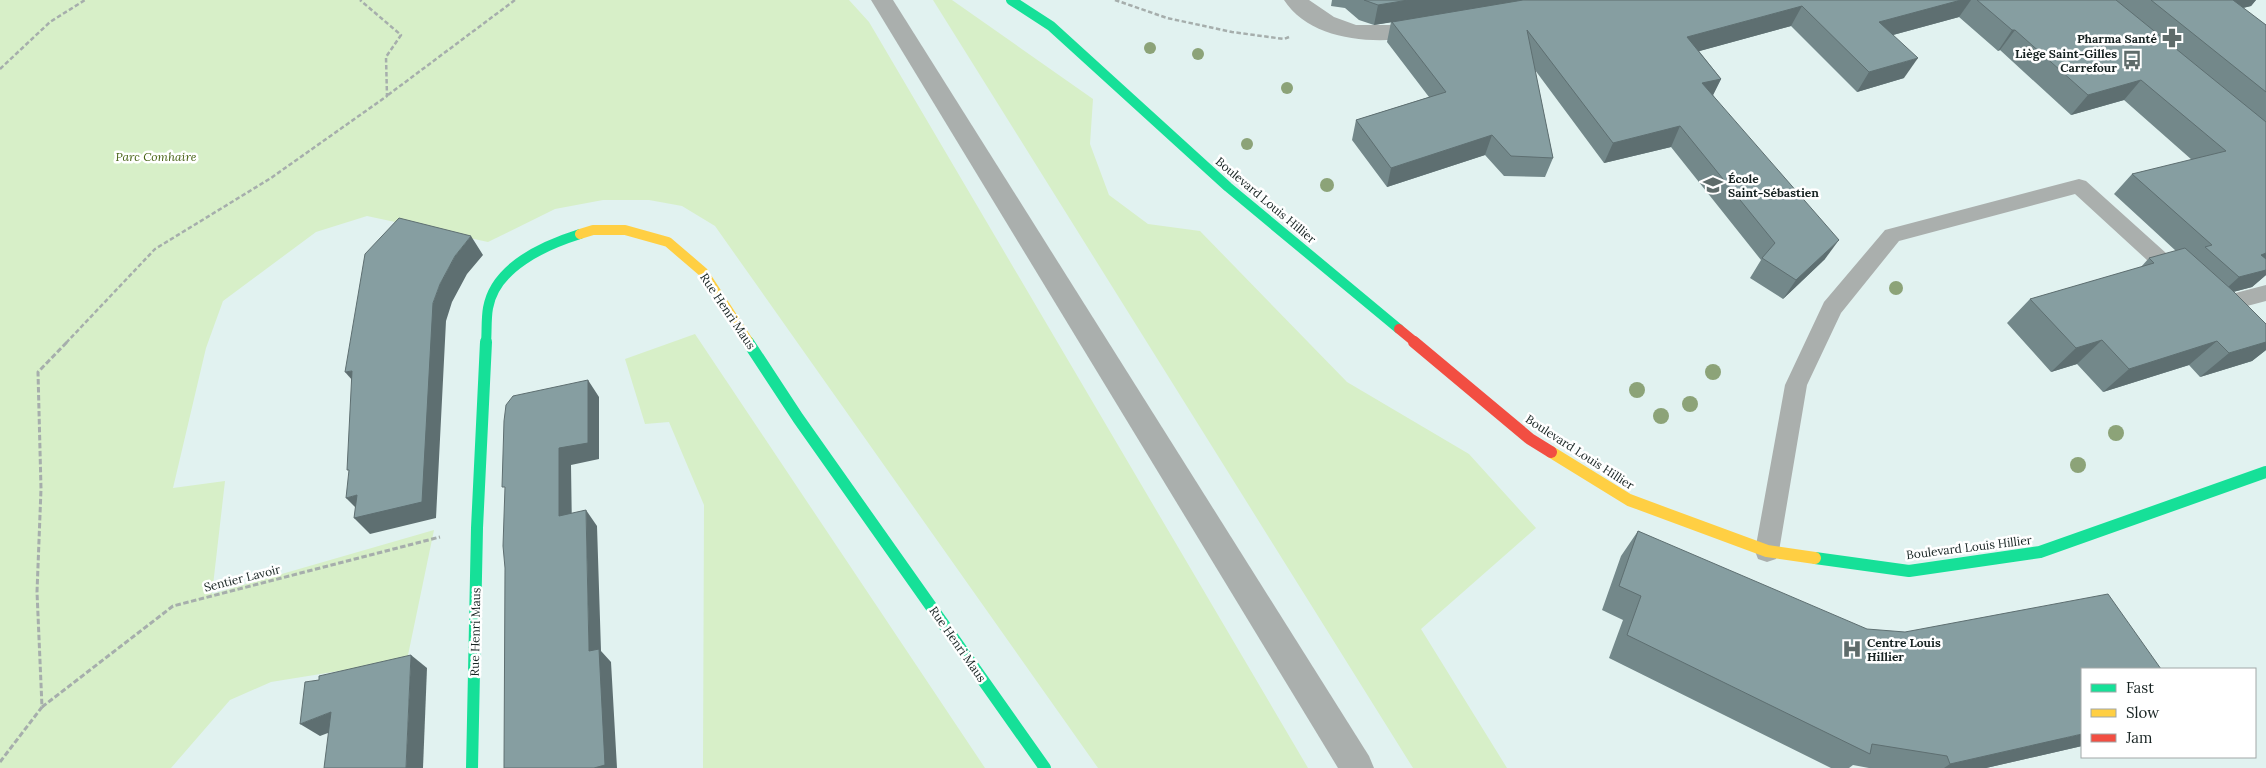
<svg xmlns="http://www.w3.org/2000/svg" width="2266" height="768" font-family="Lora,serif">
<rect width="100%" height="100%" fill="#e1f2f0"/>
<!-- green -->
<g fill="#d7efc8">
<polygon points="0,0 849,0 869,22 1308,768 1098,768 715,226 682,206 649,200 603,200 555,209 488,242 367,216 316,232 223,301 206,348 173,488 225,481 212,594 434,530 407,660 271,682 230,700 171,768 0,768"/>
<polygon points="933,0 952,0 1093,99 1090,144 1109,195 1148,224 1200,231 1347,382 1469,454 1536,528 1421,629 1507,768 1413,768"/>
<polygon points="695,334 985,768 703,768 704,505 669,422 645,424 625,359"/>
</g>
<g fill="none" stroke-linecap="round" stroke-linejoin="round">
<!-- path-far1 -->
<g stroke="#a6aeac" stroke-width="2.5" stroke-dasharray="4.5 2.5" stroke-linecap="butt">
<polyline points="1115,0 1167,18 1232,32 1284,39 1289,37"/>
<polyline points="0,69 50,22 85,0"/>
<polyline points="388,95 515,0"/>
<polyline points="66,343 155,249 271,178 387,96 386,57 401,35 360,0"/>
</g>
<!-- path -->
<g stroke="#a6aeac" stroke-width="3" stroke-dasharray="5.5 2.5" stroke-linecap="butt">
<polyline points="42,707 173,606 440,537"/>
<polyline points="0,762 42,707 37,592 41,489 38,372 67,342"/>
</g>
<!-- lane -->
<g fill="#aaafad" fill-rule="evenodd">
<polygon points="2079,179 2086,181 2186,271 2190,277 2186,283 2179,285 2172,283 2075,194 1899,241 1841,313 1807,385 1779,551 1776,559 1767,562 1758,559 1755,551 1785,385 1824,302 1885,230"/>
<polygon points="2266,285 2266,301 2213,315 2205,313 2202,307 2205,301"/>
</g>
<!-- street -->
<g fill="#aaafad" fill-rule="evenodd">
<polygon points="871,0 893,0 1369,756 1374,768 1338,768"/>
<path d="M1284 0H1309L1334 17 1356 25H1389L1426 21 1434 23 1437 28 1434 33C1388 46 1313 45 1284 0Z"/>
</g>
<!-- fast-far1 -->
<g stroke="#16e098" stroke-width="10">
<polyline points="1011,0 1051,26 1228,187 1399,329"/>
<polyline points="748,341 749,343"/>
<path d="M486 343C487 332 486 319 488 308 495 267 545 245 580 234"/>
</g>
<!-- fast -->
<g stroke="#16e098" stroke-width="12">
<polyline points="748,342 798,418 1045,768"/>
<polyline points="1815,558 1909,571 2040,552 2266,472"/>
<polyline points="472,768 477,528 486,342"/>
</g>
<!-- slow-far1 -->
<polyline stroke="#ffcf43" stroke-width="10" points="580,234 593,230 625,230 668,242 703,272 748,341"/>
<!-- slow -->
<polyline stroke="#ffcf43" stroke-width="12" points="1551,452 1629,500 1767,551 1815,558"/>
<!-- jam-far1 -->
<polyline stroke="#f24e42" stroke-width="10" points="1399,329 1416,343"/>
<!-- jam -->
<polyline stroke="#f24e42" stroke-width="12" points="1414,342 1530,439 1551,452"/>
</g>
<!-- trees -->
<g fill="#8ca378">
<circle cx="1150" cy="48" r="6"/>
<circle cx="1198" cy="54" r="6"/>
<circle cx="1287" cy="88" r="6"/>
<circle cx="1247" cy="144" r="6"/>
<circle cx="1327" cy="185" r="7"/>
<circle cx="1896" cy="288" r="7"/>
<circle cx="1713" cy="372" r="8"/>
<circle cx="1637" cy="390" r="8"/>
<circle cx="1690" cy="404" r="8"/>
<circle cx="1661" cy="416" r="8"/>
<circle cx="2116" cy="433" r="8"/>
<circle cx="2078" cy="465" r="8"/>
</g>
<!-- wall -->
<g fill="#73888a">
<polygon points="1332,0 2256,0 2251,6 2243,8 2266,25 2266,275 2252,287 2233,292 2266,324 2266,350 2252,361 2200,377 2189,365 2103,392 2077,364 2051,372 2007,323 2030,299 2141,267 2149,258 2176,251 2114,194 2132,174 2192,160 2124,100 2071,115 2000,50 1998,51 1959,17 1893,35 1904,78 1857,92 1791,26 1699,51 1721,79 1713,95 1825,259 1783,299 1750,278 1761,260 1671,147 1604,163 1535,70 1553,158 1545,177 1504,176 1485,155 1387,187 1352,140 1356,120 1429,97 1387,42 1391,22 1374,25 1359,20 1345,8 1331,6"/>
<polygon points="1638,531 2082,746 1986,768 1869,768 1853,765 1849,768 1831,768 1609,658 1623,620 1602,610 1621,556"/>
</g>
<!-- shaded-wall -->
<g fill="#5e6f71">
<polygon points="1408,0 1535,0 1374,25 1378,5"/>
<polygon points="1961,0 1971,0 1959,17 1867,42 1879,22"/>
<polygon points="2223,0 2256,0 2251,6 2209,16"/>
<polygon points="1802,6 1791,26 1678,57 1687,37"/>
<polygon points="2012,30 2015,30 2000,50 1998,51"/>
<polygon points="1918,58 1904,78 1857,92 1869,72"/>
<polygon points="1721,79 1711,99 1702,83"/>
<polygon points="2141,80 2124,100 2071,115 2088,95"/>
<polygon points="1680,126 1671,147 1604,163 1613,143"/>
<polygon points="1492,135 1485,155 1387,187 1391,168"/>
<polygon points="471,236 483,255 467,274 452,302 446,321 436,518 370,534 354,518 440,284 455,256"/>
<polygon points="1839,240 1825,259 1783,299 1796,280"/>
<polygon points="2266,253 2266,265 2261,255"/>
<polygon points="2266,270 2266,275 2252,287 2218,296 2239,277"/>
<polygon points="2102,340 2077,364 2051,372 2076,348"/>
<polygon points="2217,341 2189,365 2103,392 2129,369"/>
<polygon points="2266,342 2266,350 2252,361 2200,377 2229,353"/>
<polygon points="352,371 360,389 345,372"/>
<polygon points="588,380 599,397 599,459 571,465 572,532 559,516 559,448"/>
<polygon points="357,495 362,514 346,498"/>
<polygon points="586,510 597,526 601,651 611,662 617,768 594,768 589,651"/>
<polygon points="411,655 427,668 423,768 406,768"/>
<polygon points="331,712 349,725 320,736 300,724"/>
<polygon points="2082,734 2082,746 1986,768 1944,768 1950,764"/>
</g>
<!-- building -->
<g fill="#869ea1" stroke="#5e6f71">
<polygon points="1364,0 1408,0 1378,5"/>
<polygon points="1523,0 1961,0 1879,22 1918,58 1869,72 1802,6 1687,37 1721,79 1702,83 1839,240 1796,280 1762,258 1775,243 1680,126 1613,143 1527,30 1553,158 1511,156 1492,135 1391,168 1356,120 1446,92 1392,22"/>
<polygon points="1977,0 2116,0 2266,122 2266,253 2261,255 2266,259 2266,270 2239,277 2205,247 2212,245 2132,174 2226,151 2141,80 2088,95 2015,30 2012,30"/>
<polygon points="2151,0 2233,0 2266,25 2266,92"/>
<polygon points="399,218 471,236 455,256 440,284 433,303 422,502 354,518 357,495 346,498 349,470 347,470 352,371 345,372 365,254"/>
<polygon points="2185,248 2232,290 2266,324 2266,342 2229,353 2217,341 2129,369 2102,340 2076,348 2030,299 2154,263 2149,258"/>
<polygon points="588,380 588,443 559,448 559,516 586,510 589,651 599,649 605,765 594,768 504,768 505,568 503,546 505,487 502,487 504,421 506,405 513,396"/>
<polygon points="1638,531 1867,629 1905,632 2108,594 2161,669 2082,669 2082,734 1950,764 1947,756 1872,744 1870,754 1627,635 1641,596 1619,586"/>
<polygon points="411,655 406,768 324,768 331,712 300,724 305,682 319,680 319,676"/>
</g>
<!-- icons -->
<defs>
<symbol id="pharmacy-bare" viewBox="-9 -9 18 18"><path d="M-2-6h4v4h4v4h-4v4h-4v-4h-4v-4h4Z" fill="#5e6b6a" stroke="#fff" stroke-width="2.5" paint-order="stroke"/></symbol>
<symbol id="bus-bare" viewBox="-9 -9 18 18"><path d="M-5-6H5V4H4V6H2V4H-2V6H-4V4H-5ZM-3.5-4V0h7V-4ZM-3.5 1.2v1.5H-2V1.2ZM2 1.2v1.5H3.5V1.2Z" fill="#5e6b6a" stroke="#fff" stroke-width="2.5" paint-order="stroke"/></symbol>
<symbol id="school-bare" viewBox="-9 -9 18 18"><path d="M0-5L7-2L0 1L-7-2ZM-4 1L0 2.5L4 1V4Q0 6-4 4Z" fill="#5e6b6a" stroke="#fff" stroke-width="2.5" paint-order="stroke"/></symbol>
<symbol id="hospital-bare" viewBox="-9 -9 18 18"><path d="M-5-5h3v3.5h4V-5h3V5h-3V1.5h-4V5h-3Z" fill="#5e6b6a" stroke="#fff" stroke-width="2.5" paint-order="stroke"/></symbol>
</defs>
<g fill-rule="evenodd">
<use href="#pharmacy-bare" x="2158" y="24" width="28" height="28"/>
<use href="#bus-bare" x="2118" y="46" width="28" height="28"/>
<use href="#school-bare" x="1699" y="171" width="28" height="28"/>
<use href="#hospital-bare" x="1838" y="635" width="28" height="28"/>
</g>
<g text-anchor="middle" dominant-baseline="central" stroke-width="5" stroke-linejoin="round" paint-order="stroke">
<!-- poi labels -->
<g font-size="12" font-weight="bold" fill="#172322" stroke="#fff" text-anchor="end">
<text x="2157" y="38">Pharma Santé</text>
<text x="2117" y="53">Liège Saint-Gilles<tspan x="2117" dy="14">Carrefour</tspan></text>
<text x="1728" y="178" text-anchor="start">École<tspan x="1728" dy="14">Saint-Sébastien</tspan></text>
<text x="1867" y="642" text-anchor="start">Centre Louis<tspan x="1867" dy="14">Hillier</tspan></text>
</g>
<!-- park labels -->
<g font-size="12" font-style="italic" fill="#476215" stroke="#fff">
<text x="156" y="156">Parc Comhaire</text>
</g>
<!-- street labels -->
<g font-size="12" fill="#172322" stroke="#fff">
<text transform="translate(1266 200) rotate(40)">Boulevard Louis Hillier</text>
<text transform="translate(728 311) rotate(56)">Rue Henri Maus</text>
<text transform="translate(1580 452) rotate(33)">Boulevard Louis Hillier</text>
<text transform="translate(1969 547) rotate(-7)">Boulevard Louis Hillier</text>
<text transform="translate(242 578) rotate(-14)">Sentier Lavoir</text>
<text transform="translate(475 632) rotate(-89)">Rue Henri Maus</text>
<text transform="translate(958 644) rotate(55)">Rue Henri Maus</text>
</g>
</g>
<!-- legend -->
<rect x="2081" y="668" width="175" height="90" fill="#ffffff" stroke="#a2a7a7"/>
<rect x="2091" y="684" width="25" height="8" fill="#16e098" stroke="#a2a7a7"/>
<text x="2126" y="693" font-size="15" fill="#172322">Fast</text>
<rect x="2091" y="709" width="25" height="8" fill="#ffcf43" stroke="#a2a7a7"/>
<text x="2126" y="718" font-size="15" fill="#172322">Slow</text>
<rect x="2091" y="734" width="25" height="8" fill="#f24e42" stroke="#a2a7a7"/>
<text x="2126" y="743" font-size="15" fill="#172322">Jam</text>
</svg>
